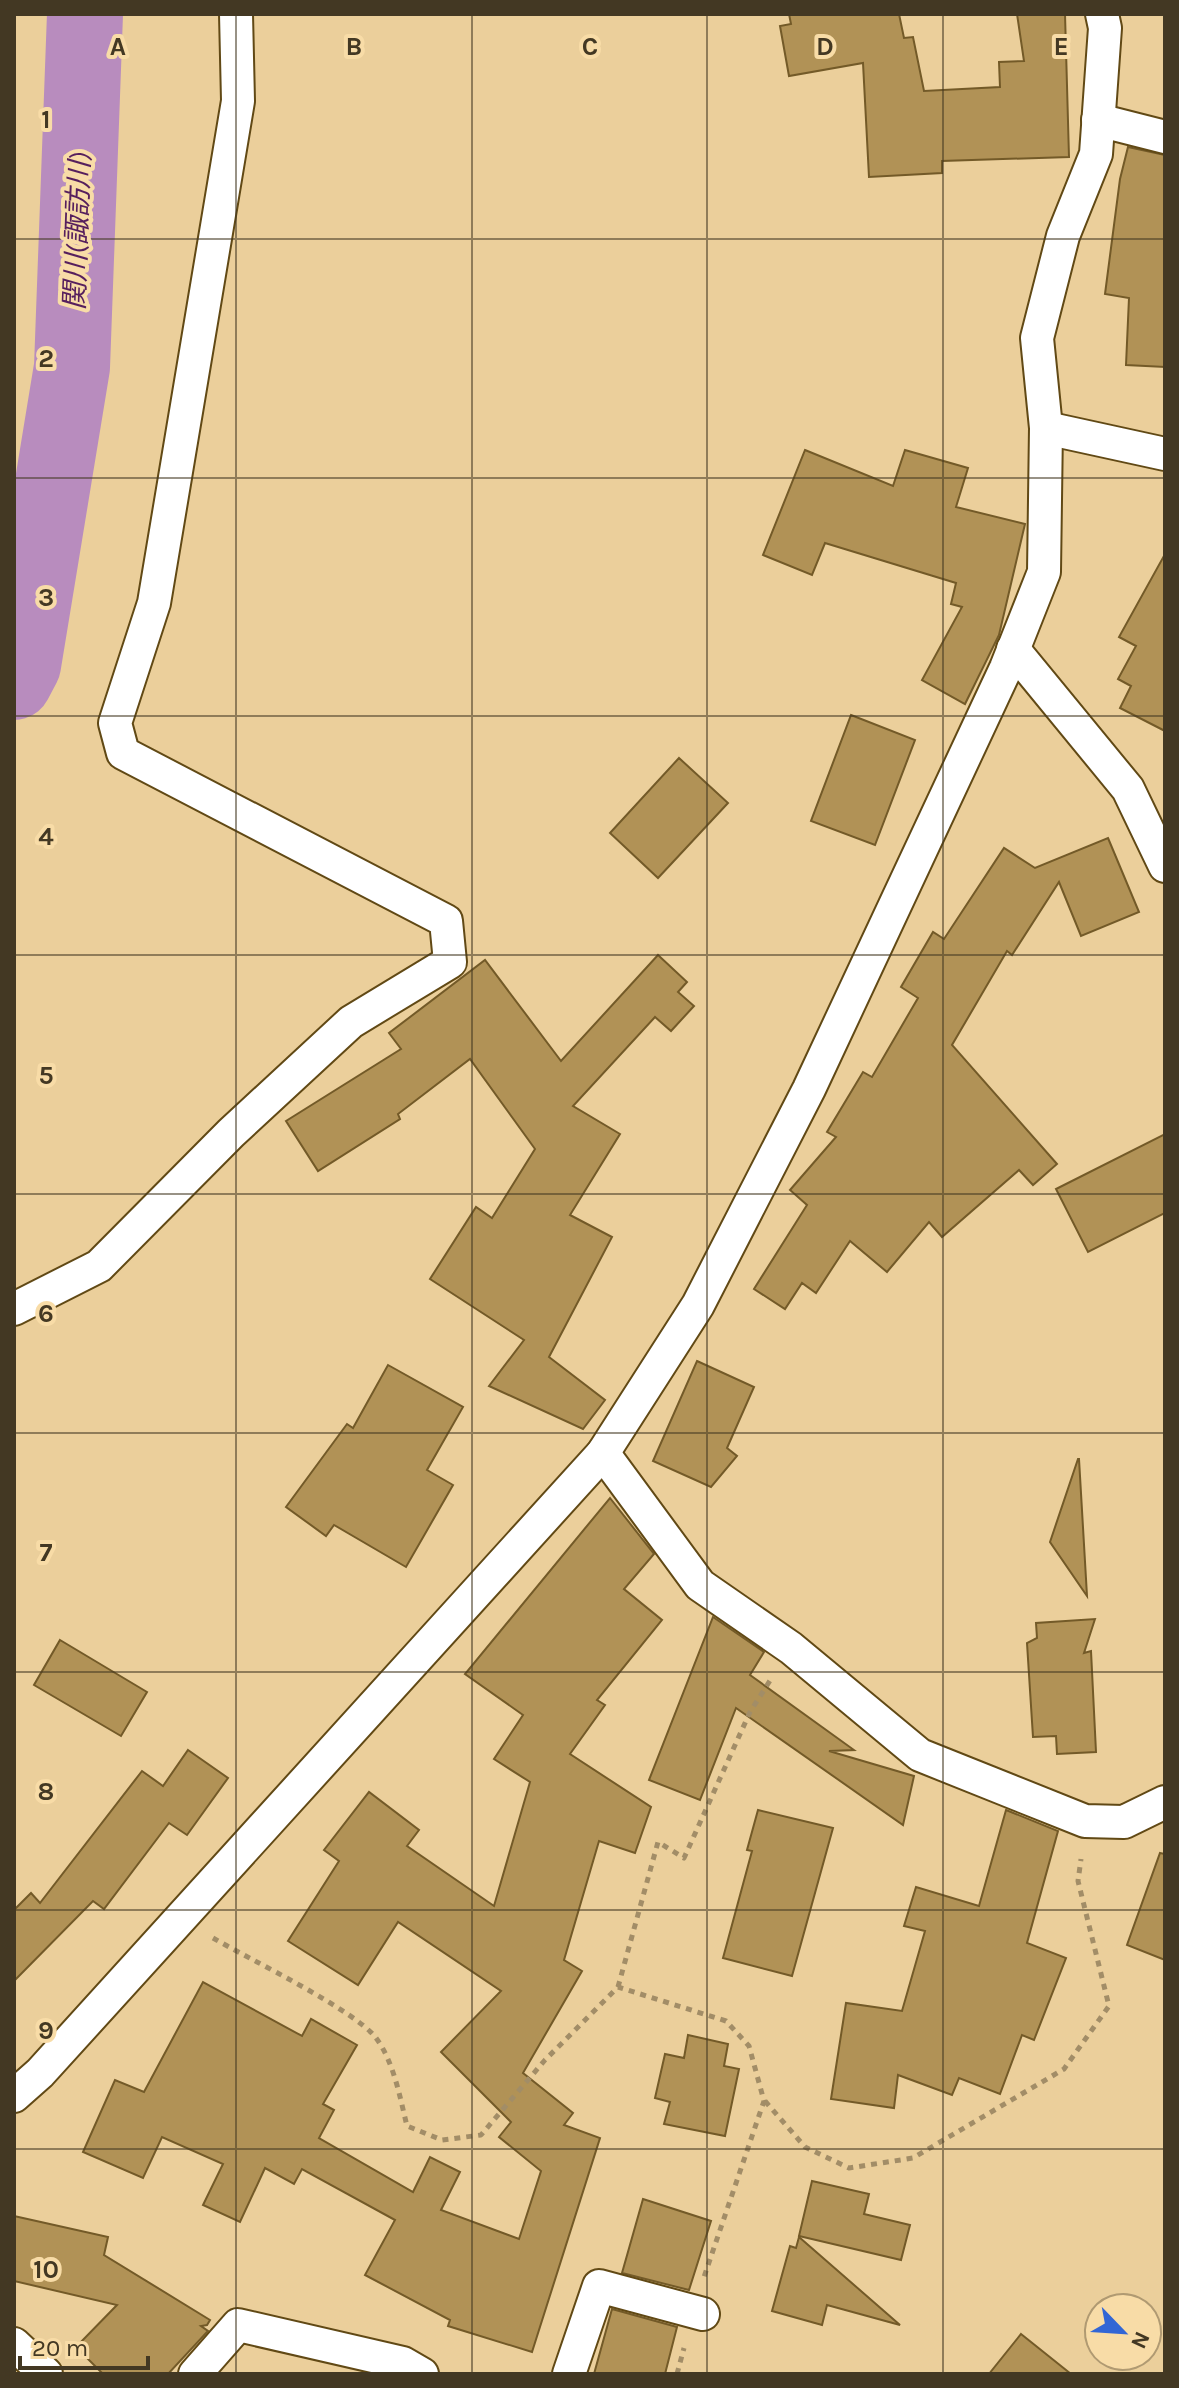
<svg xmlns="http://www.w3.org/2000/svg" width="1179" height="2388" font-family="Karla,'Noto Sans JP',sans-serif">
<rect width="100%" height="100%" fill="#ebcf9b"/>
<g fill="none" stroke-linecap="round" stroke-linejoin="round">
<!-- river -->
<polyline stroke="#b88cbe" stroke-width="76" points="14,682 23,665 72,367 85,14"/>
</g>
<!-- building -->
<g fill="#b19256" stroke="#735a28" stroke-width="2">
<polygon points="789,14 899,14 904,38 913,37 924,91 1000,87 999,62 1024,61 1017,14 1065,14 1069,157 942,161 942,173 869,177 863,63 789,76 780,26 791,24"/>
<polygon points="1128,147 1165,155 1165,367 1126,365 1129,298 1105,294 1120,179"/>
<polygon points="805,450 893,486 905,450 968,468 956,507 1025,524 999,635 965,704 922,680 962,607 951,604 956,583 825,543 812,575 763,555"/>
<polygon points="1165,554 1165,731 1120,708 1131,686 1118,679 1136,646 1119,637"/>
<polygon points="851,715 915,740 875,845 811,821"/>
<polygon points="679,758 728,803 658,878 610,833"/>
<polygon points="1108,838 1139,912 1081,936 1059,882 1012,955 1007,951 952,1045 1057,1164 1033,1185 1019,1170 942,1237 929,1222 887,1272 850,1241 816,1293 802,1283 785,1309 754,1289 807,1205 790,1190 836,1137 827,1132 863,1072 872,1077 918,998 901,987 933,932 944,939 1004,848 1035,868"/>
<polygon points="658,955 687,982 678,992 694,1006 671,1031 655,1017 573,1106 620,1134 570,1215 612,1237 549,1357 605,1400 583,1429 489,1386 524,1340 430,1279 476,1207 492,1218 535,1149 470,1059 398,1114 400,1119 318,1171 286,1121 401,1049 389,1033 485,960 561,1061"/>
<polygon points="1165,1134 1165,1213 1088,1252 1056,1189"/>
<polygon points="697,1361 754,1387 727,1448 737,1456 711,1487 653,1461"/>
<polygon points="388,1365 463,1407 427,1470 453,1485 406,1567 334,1525 326,1536 286,1507 347,1424 353,1428"/>
<polygon points="1078,1459 1079,1459 1087,1596 1050,1542"/>
<polygon points="610,1498 654,1554 624,1589 662,1620 597,1700 605,1705 570,1754 651,1807 635,1853 599,1841 564,1960 582,1971 523,2073 573,2113 564,2125 600,2138 532,2352 448,2326 450,2320 365,2275 395,2220 302,2169 294,2184 265,2168 240,2222 203,2205 223,2164 162,2137 143,2178 83,2152 115,2080 144,2092 203,1982 302,2036 311,2019 357,2045 323,2104 334,2110 319,2138 413,2192 430,2157 460,2172 441,2210 519,2239 541,2171 499,2137 511,2122 441,2052 501,1991 398,1922 358,1985 288,1941 339,1861 324,1850 369,1792 419,1830 407,1846 494,1906 530,1782 494,1759 523,1715 465,1674"/>
<polygon points="713,1617 764,1652 750,1675 854,1750 829,1751 914,1776 903,1825 736,1708 700,1800 649,1780"/>
<polygon points="1095,1619 1084,1653 1091,1651 1096,1752 1057,1754 1056,1736 1033,1737 1027,1643 1037,1638 1036,1623"/>
<polygon points="60,1640 147,1692 121,1736 34,1685"/>
<polygon points="188,1750 228,1778 187,1835 169,1823 104,1909 93,1901 14,1981 14,1910 31,1893 40,1903 142,1771 163,1786"/>
<polygon points="758,1810 833,1828 792,1976 723,1958 752,1851 747,1850"/>
<polygon points="1006,1810 1058,1831 1027,1943 1066,1958 1034,2040 1022,2035 1000,2094 959,2078 952,2095 898,2075 894,2108 831,2099 846,2003 902,2011 925,1931 904,1926 916,1887 979,1906"/>
<polygon points="1160,1853 1165,1854 1165,1960 1127,1945"/>
<polygon points="688,2035 728,2044 724,2066 739,2069 725,2136 664,2124 670,2102 655,2098 665,2054 684,2058"/>
<polygon points="812,2181 869,2194 864,2214 910,2225 901,2260 799,2236"/>
<polygon points="643,2199 711,2221 689,2290 622,2273"/>
<polygon points="14,2216 108,2237 104,2255 210,2320 207,2325 201,2326 208,2331 168,2374 103,2374 76,2347 117,2305 14,2281"/>
<polygon points="799,2237 900,2325 827,2305 822,2325 772,2311 790,2246 796,2248"/>
<polygon points="612,2309 677,2327 665,2374 594,2374"/>
<polygon points="1021,2334 1071,2374 989,2374"/>
</g>
<g fill="none" stroke-linecap="round" stroke-linejoin="round">
<defs>
<g id="street">
<polyline points="1098,120 1165,137"/>
<polyline points="1046,428 1165,454"/>
<polyline points="1013,649 1128,789 1165,866"/>
<polyline points="14,1309 99,1266 231,1133 351,1022 450,962 446,921 123,753 115,723 154,603 238,101 236,14"/>
<polyline points="603,1453 700,1585 791,1648 920,1755 1085,1821 1124,1822 1165,1802"/>
<polyline points="14,2096 40,2073 603,1453 698,1305 809,1089 1006,668 1044,572 1046,428 1037,338 1063,236 1096,154 1105,28 1102,14"/>
<polyline points="14,2344 46,2374"/>
<polyline points="195,2374 238,2325 403,2363 422,2374"/>
<polyline points="569,2374 599,2286 703,2314"/>
</g>
</defs>
<!-- street casing -->
<use href="#street" stroke="#614915" stroke-width="36"/>
<!-- path -->
<g stroke="#a28d67" stroke-width="5" stroke-dasharray="6 6" stroke-linecap="butt">
<path d="M213 1938C249 1959 355 2010 376 2038 394 2062 400 2098 407 2126L442 2140 481 2135 545 2060 618 1987 726 2021 749 2046 764 2101 704 2277"/>
<polyline points="618,1987 658,1842 684,1858 750,1712 771,1679"/>
<polyline points="765,2101 805,2147 849,2168 913,2158 1064,2069 1109,2006 1078,1881 1081,1859"/>
<polyline points="677,2374 684,2348"/>
</g>
<!-- street -->
<use href="#street" stroke="#fff" stroke-width="32"/>
</g>
<!-- grid -->
<path fill="none" stroke="#433823" stroke-width="2" stroke-opacity="0.55" d="M236 14V2374M472 14V2374M707 14V2374M943 14V2374M14 239H1165M14 478H1165M14 716H1165M14 955H1165M14 1194H1165M14 1433H1165M14 1672H1165M14 1910H1165M14 2149H1165"/>
<g text-anchor="middle" dominant-baseline="central" stroke-width="8" stroke-linejoin="round" paint-order="stroke">
<!-- water labels -->
<g font-size="28" font-style="italic" fill="#561f5d" stroke="#f8dca7">
<text transform="translate(77 231) rotate(-88)">関川(諏訪川)</text>
</g>
</g>
<g font-size="26" text-anchor="middle" font-weight="bold" fill="#433823" stroke="#f8dca7" stroke-width="8" stroke-linejoin="round" paint-order="stroke">
<text x="118" y="55">A</text>
<text x="354" y="55">B</text>
<text x="590" y="55">C</text>
<text x="825" y="55">D</text>
<text x="1061" y="55">E</text>
<text x="46" y="128">1</text>
<text x="46" y="367">2</text>
<text x="46" y="606">3</text>
<text x="46" y="845">4</text>
<text x="46" y="1084">5</text>
<text x="46" y="1322">6</text>
<text x="46" y="1561">7</text>
<text x="46" y="1800">8</text>
<text x="46" y="2039">9</text>
<text x="46" y="2278">10</text>
</g>
<!-- border -->
<rect width="1179" height="2388" fill="none" stroke="#433823" stroke-width="32"/>
<!-- north arrow -->
<g transform="translate(1123 2332) rotate(115)"><circle r="38" fill="#f8dca7" stroke="#b09a72" stroke-width="2"/>
<path d="M0-6L14 30L0 20L-14 30Z" fill="#3266d5"/>
<text y="-12" font-size="22" font-weight="bold" text-anchor="middle" fill="#433823">N</text>
</g>
<!-- scale -->
<path d="M20 2356v12h128v-12" fill="none" stroke="#433823" stroke-width="4"/>
<text x="32" y="2356" font-size="24" fill="#433823" stroke="#f8dca7" stroke-width="6" paint-order="stroke">20 m</text>
</svg>
